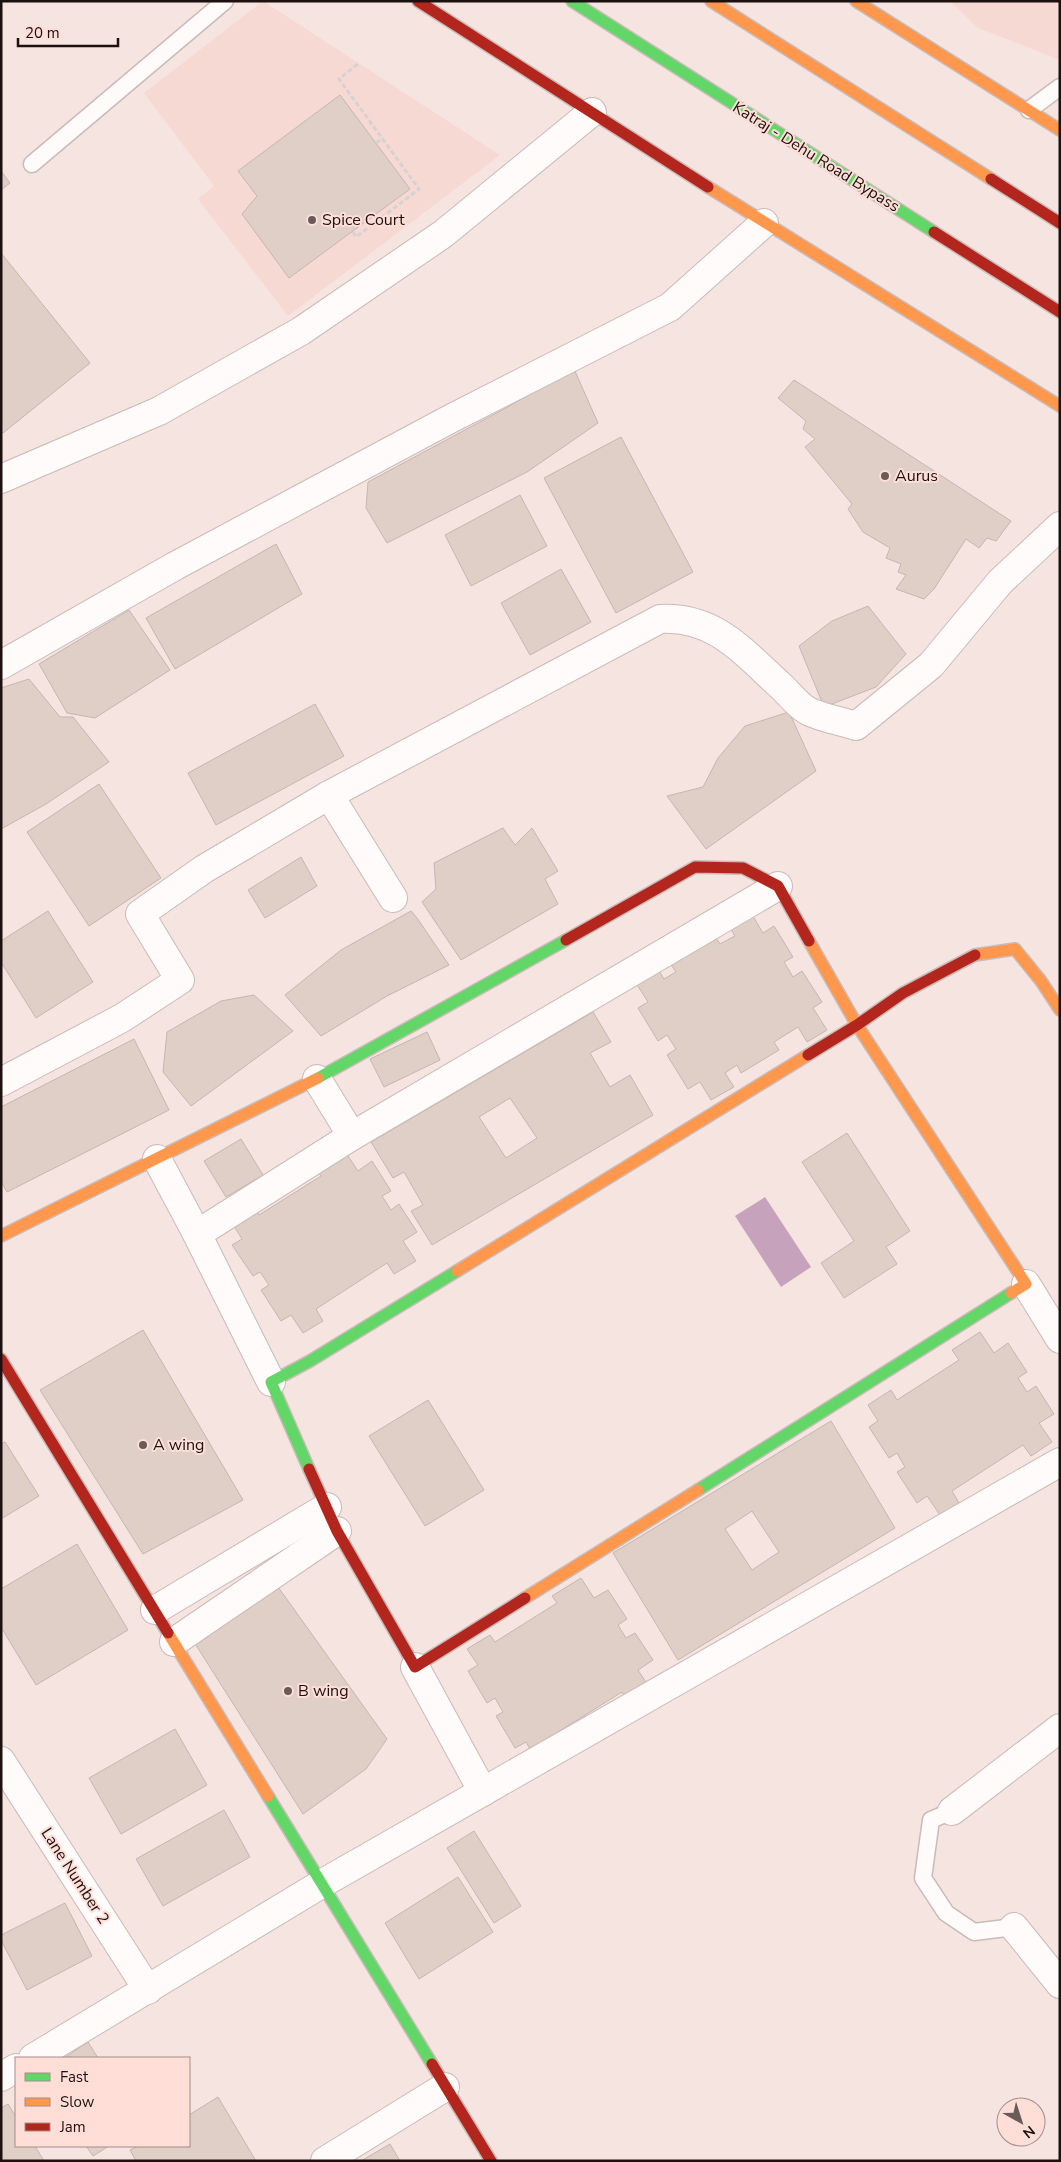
<svg xmlns="http://www.w3.org/2000/svg" width="1061" height="2162" font-family="'Nunito Sans',sans-serif">
<rect width="100%" height="100%" fill="#f6e4e1"/>
<!-- built -->
<g fill="#f7d9d3">
<polygon points="263,1 500,155 288,316 198,199 214,186 144,93"/>
<polygon points="950,1 1060,1 1060,60 978,28"/>
</g>
<!-- water -->
<polygon fill="#c7a2bc" points="765,1197 811,1267 781,1287 735,1216"/>
<!-- building -->
<g fill="#e0cfc6" stroke="#c3b6b2" fill-rule="evenodd">
<polygon points="340,95 410,189 289,278 242,214 257,196 238,171"/>
<polygon points="1,171 10,183 1,190"/>
<polygon points="1,253 90,363 3,433 1,431"/>
<polygon points="574,369 598,423 527,472 387,543 366,508 368,482 504,409"/>
<polygon points="794,380 1011,521 996,541 987,538 979,548 966,539 934,589 924,599 896,589 906,575 898,572 901,564 886,558 890,548 863,532 848,509 852,504 805,447 815,439 803,429 806,421 778,398"/>
<polygon points="621,437 693,572 616,613 544,478"/>
<polygon points="520,495 547,546 471,586 445,535"/>
<polygon points="276,544 302,594 175,669 146,618"/>
<polygon points="561,569 591,622 530,655 501,603"/>
<polygon points="868,606 906,654 876,687 824,707 799,646 832,621"/>
<polygon points="129,610 170,670 95,718 67,713 39,664"/>
<polygon points="29,679 60,717 73,717 109,762 46,804 1,829 1,688"/>
<polygon points="315,704 344,756 216,825 188,773"/>
<polygon points="789,712 816,771 706,849 667,796 703,787 718,758 745,726"/>
<polygon points="99,784 161,878 89,926 27,832"/>
<polygon points="503,828 515,845 532,828 558,871 545,879 558,904 461,960 422,902 436,889 434,863"/>
<polygon points="301,857 317,886 265,918 248,890"/>
<polygon points="48,911 93,982 36,1018 1,962 1,941"/>
<polygon points="411,911 417,918 449,965 387,996 321,1036 285,995 341,950"/>
<polygon points="751,913 763,933 774,926 793,957 784,962 793,977 802,971 822,1002 813,1008 827,1030 807,1042 798,1027 774,1042 779,1050 741,1073 737,1065 725,1073 734,1087 711,1100 700,1082 688,1089 667,1055 676,1049 667,1035 658,1041 638,1008 648,1002 636,983 658,969 664,979 676,972 670,963 714,935 720,944 735,936 729,926"/>
<polygon points="254,995 293,1031 191,1106 163,1072 167,1032 221,1001"/>
<path d="M593 1012 611 1042 590 1053 610 1087 630 1075 653 1115 432 1245 411 1211 423 1205 404 1172 393 1178 371 1142ZM510 1098 537 1138 506 1158 479 1117Z"/>
<polygon points="427,1032 440,1060 384,1087 370,1059"/>
<polygon points="134,1039 169,1110 7,1192 1,1181 1,1107"/>
<polygon points="847,1133 910,1231 886,1247 897,1264 844,1298 821,1263 854,1241 802,1162"/>
<polygon points="241,1139 263,1175 226,1197 204,1161"/>
<polygon points="344,1150 358,1171 372,1161 391,1191 382,1196 391,1210 399,1204 417,1232 403,1241 416,1261 394,1274 387,1263 316,1309 323,1321 303,1333 291,1315 281,1321 261,1290 269,1285 260,1272 253,1276 232,1245 242,1239 232,1223 255,1208 259,1215 321,1176 316,1168"/>
<polygon points="143,1330 243,1500 143,1554 40,1390"/>
<polygon points="980,1332 994,1353 1008,1343 1027,1372 1018,1378 1027,1392 1036,1386 1054,1414 1039,1423 1052,1442 1031,1456 1023,1445 952,1491 959,1503 940,1515 927,1496 917,1503 897,1472 905,1467 897,1453 889,1458 869,1427 878,1421 868,1405 891,1390 897,1400 959,1360 952,1350"/>
<polygon points="428,1400 484,1490 425,1526 369,1436"/>
<path d="M831 1421 895 1528 678 1660 613 1553ZM752 1511 779 1552 752 1570 725 1529Z"/>
<polygon points="5,1442 39,1496 1,1519 1,1444"/>
<polygon points="77,1544 128,1630 36,1685 1,1627 1,1589"/>
<polygon points="581,1578 594,1598 608,1590 627,1619 618,1625 626,1638 635,1633 653,1660 638,1670 651,1690 629,1703 622,1692 550,1737 557,1748 537,1761 526,1742 515,1748 496,1716 503,1712 495,1698 487,1703 468,1671 478,1665 467,1649 490,1635 495,1642 557,1603 552,1596"/>
<polygon points="278,1587 387,1739 366,1769 303,1814 194,1642"/>
<polygon points="175,1729 207,1785 121,1834 89,1778"/>
<polygon points="224,1810 250,1857 163,1906 136,1859"/>
<polygon points="474,1831 521,1906 494,1923 447,1848"/>
<polygon points="458,1877 493,1932 419,1979 385,1923"/>
<polygon points="65,1903 92,1956 27,1990 1,1940 1,1935"/>
<polygon points="88,2042 98,2058 64,2058"/>
<polygon points="218,2097 256,2161 136,2161 130,2150 138,2146 189,2146 189,2115"/>
<polygon points="8,2104 16,2117 16,2146 35,2146 44,2161 1,2161 1,2108"/>
<polygon points="390,2144 400,2161 361,2161"/>
<polygon points="86,2146 109,2146 93,2156"/>
</g>
<g fill="none" stroke-linecap="round" stroke-linejoin="round">
<defs>
<g id="lane">
<polyline points="1029,110 1060,87"/>
<polyline points="32,164 225,1"/>
<polyline points="952,1811 931,1820 923,1878 946,1913 974,1932 1014,1927"/>
</g>
<g id="street">
<polyline points="1,479 159,411 301,331 443,234 592,112"/>
<polyline points="1,665 175,566 452,418 670,307 764,223"/>
<polyline points="329,795 393,898"/>
<polyline points="317,1079 352,1136 778,886"/>
<path d="M1 1082 122 1018 180 980 140 914 204 869 329 795 660 619C716 616 744 653 783 688 790 695 799 706 808 711 822 718 841 721 856 726L931 665 1000 582 1060 526"/>
<polyline points="157,1159 197,1234"/>
<polyline points="1026,1284 1060,1339"/>
<polyline points="271,1382 197,1234 352,1136"/>
<polyline points="155,1610 327,1507"/>
<polyline points="174,1642 337,1531"/>
<polyline points="415,1667 483,1792"/>
<polyline points="1,1761 148,1990"/>
<polyline points="952,1811 1060,1728"/>
<polyline points="1014,1927 1060,1984"/>
<polyline points="33,2058 323,1883 1060,1462"/>
<polyline points="1,2077 16,2068"/>
<polyline points="325,2161 445,2087"/>
</g>
<g id="fast">
<polyline points="572,1 934,232"/>
<polyline points="318,1078 566,940"/>
<polyline points="309,1469 271,1382 310,1361 457,1271"/>
<polyline points="698,1490 1011,1293"/>
<polyline points="268,1796 432,2064"/>
</g>
<g id="slow">
<polyline points="711,1 991,179"/>
<polyline points="856,1 1060,130"/>
<polyline points="708,187 1060,406"/>
<polyline points="809,941 857,1025 1026,1284 1011,1293"/>
<polyline points="975,955 1015,949 1041,981 1060,1010"/>
<polyline points="1,1236 318,1078"/>
<polyline points="457,1271 808,1055"/>
<polyline points="525,1598 698,1490"/>
<polyline points="168,1633 268,1796"/>
</g>
<g id="jam">
<polyline points="418,1 708,187"/>
<polyline points="991,179 1060,223"/>
<polyline points="934,232 1060,312"/>
<polyline points="566,940 695,867 743,868 778,886 809,941"/>
<polyline points="808,1055 857,1025 903,993 975,955"/>
<polyline points="1,1359 168,1633"/>
<polyline points="309,1469 337,1531 415,1667 525,1598"/>
<polyline points="432,2064 491,2161"/>
</g>
</defs>
<!-- lane casing -->
<use href="#lane" stroke="#c9bbb8" stroke-width="19"/>
<!-- street casing -->
<use href="#street" stroke="#c9bbb8" stroke-width="30"/>
<!-- fast casing -->
<use href="#fast" stroke="#c9bbb8" stroke-width="14"/>
<!-- slow casing -->
<use href="#slow" stroke="#c9bbb8" stroke-width="14"/>
<!-- jam casing -->
<use href="#jam" stroke="#c9bbb8" stroke-width="14"/>
<!-- path -->
<g stroke="#d7d2d2" stroke-width="3" stroke-dasharray="5 2.5" stroke-linecap="butt">
<polyline points="376,143 382,139"/>
<polyline points="353,232 356,237 419,189 339,79 359,63"/>
</g>
<!-- lane -->
<use href="#lane" stroke="#fefbfa" stroke-width="16"/>
<!-- street -->
<use href="#street" stroke="#fefbfa" stroke-width="28"/>
<!-- fast -->
<use href="#fast" stroke="#63d668" stroke-width="11"/>
<!-- slow -->
<use href="#slow" stroke="#ff974d" stroke-width="11"/>
<!-- jam -->
<use href="#jam" stroke="#b3261e" stroke-width="11"/>
</g>
<!-- markers -->
<g fill="#685b58" stroke="#ffded8" stroke-width="2">
<circle cx="312" cy="220" r="5"/>
<circle cx="885" cy="476" r="5"/>
<circle cx="143" cy="1445" r="5"/>
<circle cx="288" cy="1691" r="5"/>
</g>
<g text-anchor="middle" dominant-baseline="central" stroke-width="4" stroke-linejoin="round" paint-order="stroke">
<!-- street labels -->
<g font-size="16" fill="#1c110f" stroke="#ffded8">
<text transform="translate(816 157) rotate(32)">Katraj - Dehu Road Bypass</text>
<text transform="translate(75 1876) rotate(57)">Lane Number 2</text>
</g>
<!-- poi labels -->
<g font-size="16" fill="#1c110f" stroke="#ffded8" text-anchor="start">
<text x="322" y="220">Spice Court</text>
<text x="895" y="476">Aurus</text>
<text x="153" y="1445">A wing</text>
<text x="298" y="1691">B wing</text>
</g>
</g>
<!-- border -->
<rect width="1061" height="2162" fill="none" stroke="#1c110f" stroke-width="5"/>
<!-- legend -->
<rect x="15" y="2057" width="175" height="90" fill="#ffded8" stroke="#a48c88"/>
<rect x="25" y="2073" width="25" height="8" fill="#63d668" stroke="#a48c88"/>
<text x="60" y="2082" font-size="15" fill="#1c110f">Fast</text>
<rect x="25" y="2098" width="25" height="8" fill="#ff974d" stroke="#a48c88"/>
<text x="60" y="2107" font-size="15" fill="#1c110f">Slow</text>
<rect x="25" y="2123" width="25" height="8" fill="#b3261e" stroke="#a48c88"/>
<text x="60" y="2132" font-size="15" fill="#1c110f">Jam</text>
<!-- north arrow -->
<g transform="translate(1021 2122) rotate(141)"><circle r="24" fill="#ffded8" stroke="#a48c88"/>
<path d="M0-4L9 19L0 12L-9 19Z" fill="#685b58"/>
<text y="-8" font-size="14" font-weight="bold" text-anchor="middle" fill="#1c110f">N</text>
</g>
<!-- scale -->
<path d="M18 38v8h100v-8" fill="none" stroke="#1c110f" stroke-width="2.5"/>
<text x="25" y="38" font-size="15" fill="#1c110f" stroke="#ffded8" stroke-width="4" paint-order="stroke">20 m</text>
</svg>
